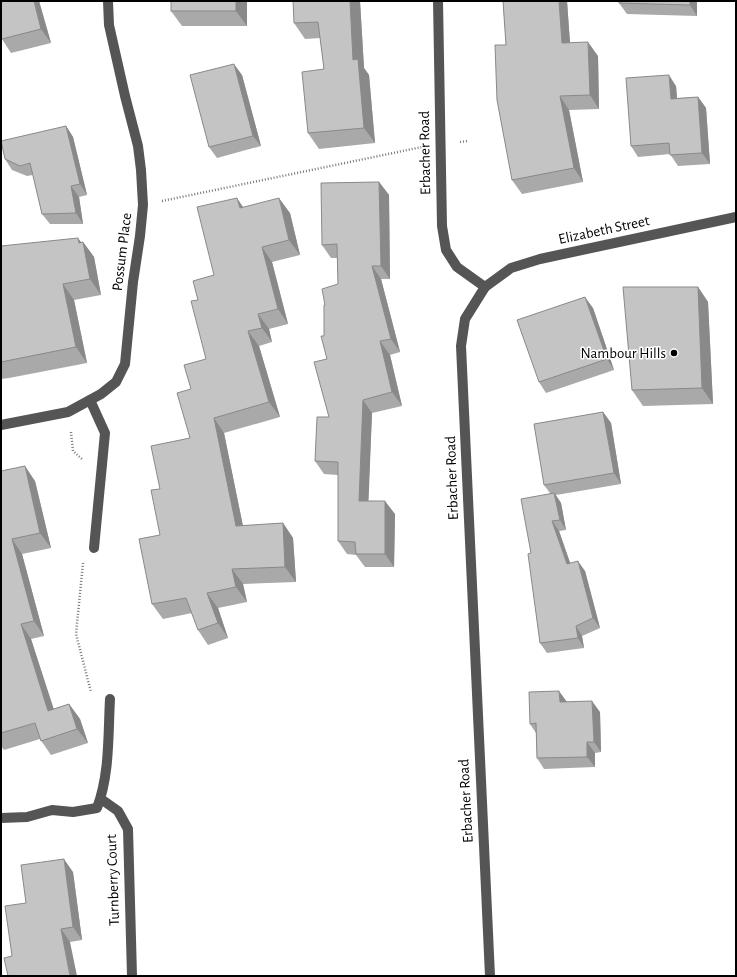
<svg xmlns="http://www.w3.org/2000/svg" width="737" height="977" font-family="'Alegreya Sans',sans-serif">
<rect width="100%" height="100%" fill="#fff"/>
<g fill="none" stroke-linecap="round" stroke-linejoin="round">
<!-- path -->
<g stroke="#777" stroke-width="2.5" stroke-dasharray="1 2" stroke-linecap="butt">
<polyline points="460,142 468,141"/>
<polyline points="162,201 422,147"/>
<polyline points="71,432 73,451 82,459"/>
<polyline points="83,563 76,634 91,692"/>
</g>
<!-- minor -->
<g stroke="#555" stroke-width="10">
<polyline points="438,1 442,226 446,250 457,267 485,287 465,319 461,346 490,976"/>
<polyline points="485,287 511,268 540,259 736,217"/>
<polyline points="90,400 105,433 94,548"/>
<polyline points="1,425 68,412 101,394 116,382 125,364 133,282 140,236 143,205 141,170 138,146 125,96 109,25 108,1"/>
<polyline points="101,799 118,811 128,829 132,976"/>
<path d="M1 818 27 817 52 810 73 812 97 808C110 774 108 734 110 699"/>
</g>
</g>
<!-- wall -->
<g fill="#a9a9a9">
<polygon points="1,1 39,1 51,43 11,53 2,39"/>
<polygon points="171,1 247,1 247,26 182,26 171,11"/>
<polygon points="360,1 364,68 369,75 375,143 319,149 308,133 324,69 320,38 305,39 294,23"/>
<polygon points="503,1 567,1 570,43 598,56 599,109 569,110 583,182 522,194 512,180 506,45"/>
<polygon points="619,1 697,1 697,16 627,14 619,3"/>
<polygon points="242,75 261,146 217,158 209,147"/>
<polygon points="676,86 677,98 698,97 706,108 710,164 678,166 670,154 638,157 631,146"/>
<polygon points="66,126 73,137 87,195 79,197 83,224 50,224 42,214 33,175 27,176 12,170 5,159"/>
<polygon points="379,182 389,195 390,279 381,279 400,352 390,355 402,406 372,413 368,501 395,514 394,567 365,567 356,555 347,554 338,541 338,475 324,474 315,461 329,417 327,359 324,336 325,305 338,284 337,258 331,258 322,245"/>
<polygon points="243,207 290,213 300,255 272,262 288,324 269,329 272,342 259,346 280,417 224,433 243,526 283,523 293,538 296,582 243,584 247,602 218,608 228,638 208,645 198,630 192,613 163,619 152,604 160,535 160,489 190,438 191,389 206,359 198,300 214,275"/>
<polygon points="81,242 83,242 94,257 101,295 74,300 87,363 9,378 1,379 1,246"/>
<polygon points="698,287 708,302 713,404 643,406 632,390"/>
<polygon points="593,308 614,370 546,393 539,382"/>
<polygon points="603,412 611,423 621,484 556,495 561,503 566,530 559,531 570,563 585,571 600,628 582,636 584,648 547,653 540,643 531,553 550,493 544,485"/>
<polygon points="1,471 35,481 51,548 22,554 44,636 31,639 53,709 69,704 80,719 88,743 51,755 40,739 4,750 1,746"/>
<polygon points="567,702 600,712 601,752 595,753 595,767 544,769 537,758 536,733 530,724"/>
<polygon points="73,872 82,940 70,942 12,956 26,903"/>
</g>
<!-- shaded-wall -->
<g fill="#898989">
<polygon points="34,1 39,1 51,43 41,29"/>
<polygon points="236,1 247,1 247,26 236,11"/>
<polygon points="350,1 360,1 364,68 369,75 375,143 364,128 353,60"/>
<polygon points="559,1 567,1 571,57 562,43"/>
<polygon points="690,1 697,1 697,16 690,5"/>
<polygon points="588,42 598,56 599,109 590,95"/>
<polygon points="234,64 242,75 261,146 253,136"/>
<polygon points="669,75 676,86 678,110 671,99"/>
<polygon points="560,96 569,110 583,182 574,168"/>
<polygon points="698,97 706,108 710,164 702,153"/>
<polygon points="66,126 73,137 87,195 80,184"/>
<polygon points="379,182 389,195 390,279 381,266"/>
<polygon points="71,186 79,197 83,224 76,213"/>
<polygon points="237,198 247,213 240,208"/>
<polygon points="279,198 290,213 300,255 289,240"/>
<polygon points="78,238 84,246 83,242 94,257 101,295 90,279 79,243"/>
<polygon points="262,247 272,262 288,324 278,309"/>
<polygon points="372,266 381,279 400,352 391,339"/>
<polygon points="63,284 74,300 87,363 76,347"/>
<polygon points="698,287 708,302 713,404 702,388"/>
<polygon points="585,297 593,308 614,370 607,359"/>
<polygon points="258,314 269,329 272,342 262,328"/>
<polygon points="248,331 259,346 280,417 269,402"/>
<polygon points="380,341 390,355 402,406 392,392"/>
<polygon points="363,400 372,413 368,514 359,501"/>
<polygon points="603,412 611,423 621,484 614,473"/>
<polygon points="214,418 224,433 246,541 236,526"/>
<polygon points="25,466 35,481 51,548 40,533"/>
<polygon points="554,493 561,503 566,530 560,520"/>
<polygon points="385,501 395,514 394,567 385,554"/>
<polygon points="552,521 559,531 574,574 567,564"/>
<polygon points="283,523 293,538 296,582 285,567"/>
<polygon points="12,539 22,554 44,636 34,621"/>
<polygon points="578,561 585,571 600,628 593,618"/>
<polygon points="232,569 243,584 247,602 236,587"/>
<polygon points="207,593 218,608 228,638 218,623"/>
<polygon points="21,624 31,639 59,725 48,711"/>
<polygon points="576,626 582,636 584,648 578,638"/>
<polygon points="559,691 567,702 567,713 560,702"/>
<polygon points="592,701 600,712 601,752 594,742"/>
<polygon points="69,704 80,719 88,743 77,729"/>
<polygon points="587,742 595,753 595,767 587,757"/>
<polygon points="64,859 73,872 82,940 73,927"/>
<polygon points="61,929 70,942 77,976 70,976"/>
</g>
<!-- building -->
<g fill="#c4c4c4" stroke="#898989">
<polygon points="1,1 34,1 41,29 2,39 1,37"/>
<rect x="171" y="1" width="65" height="10"/>
<polygon points="293,1 350,1 353,60 358,59 364,128 308,133 302,72 324,69 318,22 294,23"/>
<polygon points="503,1 559,1 562,43 588,42 590,95 560,96 574,168 512,180 497,100 495,45 506,45"/>
<polygon points="619,1 690,1 690,5 619,3"/>
<polygon points="234,64 253,136 209,147 190,75"/>
<polygon points="669,75 671,99 698,97 702,153 670,155 669,143 631,146 626,78"/>
<polygon points="66,126 80,184 71,186 76,213 42,214 30,163 20,166 5,159 1,141"/>
<polygon points="379,182 381,266 372,266 391,339 380,341 392,392 363,400 359,501 385,501 385,554 356,554 355,542 338,541 338,462 315,461 317,417 329,417 314,362 327,359 321,336 324,336 324,305 325,305 322,289 338,284 337,244 322,245 321,183"/>
<polygon points="237,198 240,208 279,198 289,240 262,247 278,309 258,314 262,328 248,331 269,402 214,418 236,526 283,523 285,567 232,569 236,587 207,593 218,623 198,630 186,598 152,604 139,539 160,535 151,490 160,489 151,446 190,438 177,393 191,389 184,365 206,359 191,301 198,300 193,281 214,275 197,207"/>
<polygon points="78,238 79,243 83,242 90,279 63,284 76,347 1,362 1,246"/>
<polygon points="623,287 698,287 702,388 632,390"/>
<polygon points="585,297 607,359 539,382 517,320"/>
<polygon points="603,412 614,473 544,485 534,424"/>
<polygon points="25,466 40,533 12,539 34,621 21,624 48,711 69,704 77,729 41,741 35,723 1,733 1,471"/>
<polygon points="554,493 560,520 552,521 567,564 578,561 593,618 576,626 578,638 540,643 528,554 531,553 521,499"/>
<polygon points="559,691 560,702 592,701 594,742 587,742 587,757 537,758 536,723 530,724 529,692"/>
<polygon points="64,859 73,927 61,929 70,976 8,976 4,958 12,956 5,906 26,903 21,865"/>
</g>
<!-- markers -->
<circle fill="#000" stroke="#fff" stroke-width="1.5" cx="674" cy="353" r="4"/>
<g text-anchor="middle" dominant-baseline="central" stroke-width="3" stroke-linejoin="round" paint-order="stroke">
<!-- street labels -->
<g font-size="15" fill="#000" stroke="#fff">
<text transform="translate(425 153) rotate(-91)">Erbacher Road</text>
<text transform="translate(604 230) rotate(-12)">Elizabeth Street</text>
<text transform="translate(122 252) rotate(-83)">Possum Place</text>
<text transform="translate(452 478) rotate(-92)">Erbacher Road</text>
<text transform="translate(466 801) rotate(-93)">Erbacher Road</text>
<text transform="translate(113 880) rotate(-92)">Turnberry Court</text>
</g>
<!-- poi labels -->
<g font-size="15" fill="#000" stroke="#fff" text-anchor="end">
<text x="666" y="353">Nambour Hills</text>
</g>
</g>
<!-- border -->
<rect width="737" height="977" fill="none" stroke="#000000" stroke-width="4"/>
</svg>
